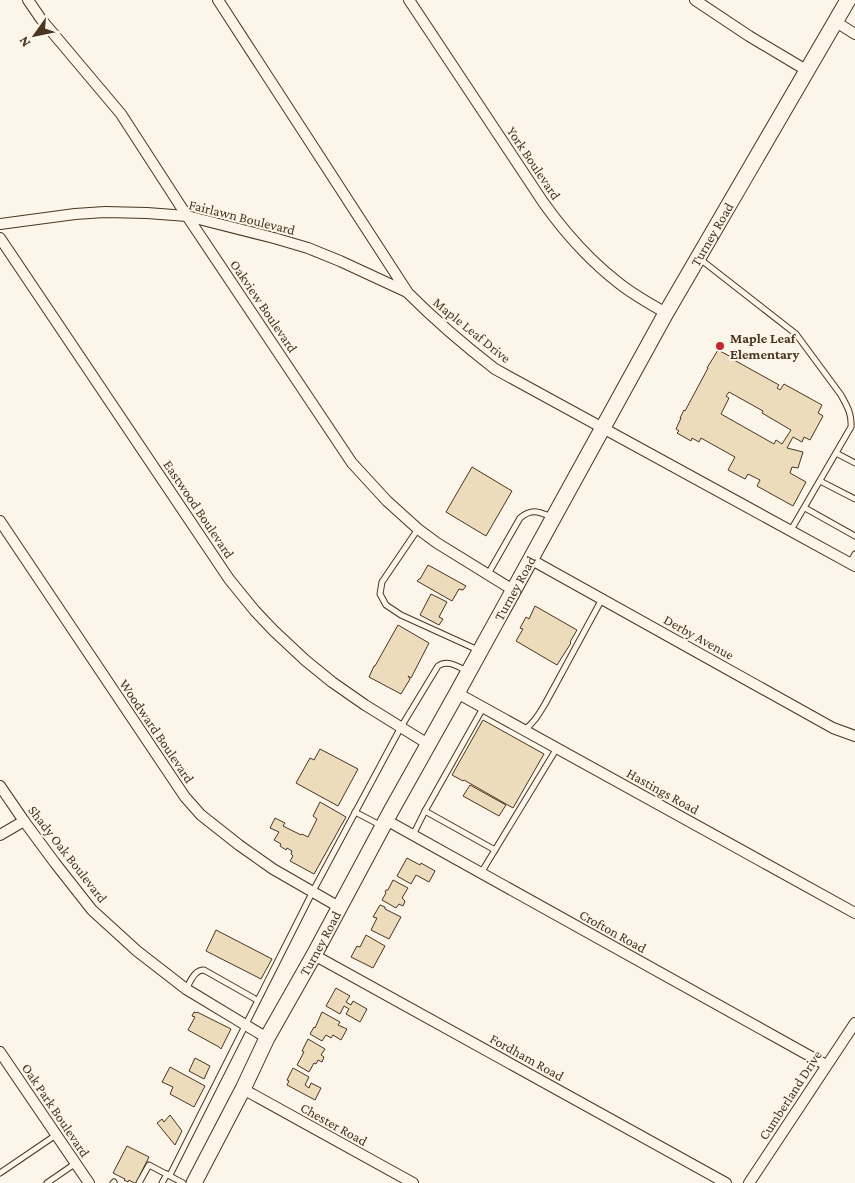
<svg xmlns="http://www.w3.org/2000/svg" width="855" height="1183" font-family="'Crimson Pro',serif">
<rect width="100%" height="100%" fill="#fbf6e9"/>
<!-- building -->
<g fill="#ecdcbc" stroke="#4a3520" fill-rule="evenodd">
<path d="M718 350 735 359 734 360 779 385 777 388 780 390 784 384 822 405 818 413 823 416 810 440 804 437 802 442 793 437 787 448 803 452 798 468 792 467 790 473 806 482 793 506 757 486 760 480 748 474 745 479 728 470 735 457 701 438 699 442 692 438 691 441 677 433 679 431 676 429 681 418H680L684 410 685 411 708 368H707ZM729 392 763 411 762 413 791 430 782 444 776 440 774 444 721 414 729 398 726 396Z"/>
<polygon points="472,467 512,491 486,536 446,512"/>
<polygon points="428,565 466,586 463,590 459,589 452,601 417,581 419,579 420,579"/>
<polygon points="431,594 447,602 439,617 443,619 439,625 420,615"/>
<polygon points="535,606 577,630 570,642 571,643 557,665 516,641 523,629 520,628 526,617 529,619"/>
<polygon points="398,625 429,643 411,678 408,676 410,679 401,694 369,677 374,666 375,666"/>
<polygon points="483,720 544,754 513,808 464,780 463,781 452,775"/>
<polygon points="320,749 358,769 338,806 296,783 310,758 314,760"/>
<polygon points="470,785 506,805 499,816 463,796"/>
<polygon points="320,802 346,817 314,874 290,861 293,856 291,854 292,851 287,848 286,850 280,846 281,844 274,840 279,832 270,828 275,818 285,823 283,826 301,835 302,834 308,837 317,819 313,816"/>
<polygon points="407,858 420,865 421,863 435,871 429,882 416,875 411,884 397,876"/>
<polygon points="393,880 408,888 402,898 405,901 403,906 399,904 396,908 382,900 386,893 385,892 386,890 388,890"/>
<polygon points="380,905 385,907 385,909 401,917 389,939 371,930 377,918 373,917"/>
<polygon points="216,930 272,959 261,979 206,951"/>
<polygon points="366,935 385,946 373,968 351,957 357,946 360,947"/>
<polygon points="336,988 350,996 346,1002 351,1005 353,1001 367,1009 360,1022 346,1014 349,1009 344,1006 340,1014 326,1006"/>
<polygon points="194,1012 196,1013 197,1012 231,1029 221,1049 219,1047 188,1030 195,1017 192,1016"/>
<polygon points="322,1012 340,1022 338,1025 347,1029 341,1040 333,1035 331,1038 326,1035 322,1041 310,1034 314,1027 315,1028"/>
<polygon points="308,1039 325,1049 321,1055 324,1057 322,1062 318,1060 316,1064 314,1063 309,1072 297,1065 304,1052 302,1051"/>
<polygon points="195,1058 210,1066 204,1079 189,1071"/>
<polygon points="170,1067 205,1086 194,1107 170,1094 173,1087 162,1082"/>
<polygon points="293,1068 309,1077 305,1085 309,1088 311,1083 321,1088 315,1100 287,1085 289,1081 287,1080"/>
<polygon points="170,1115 182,1131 175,1145 157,1123 162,1119 164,1122"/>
<polygon points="127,1146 149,1157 140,1175 141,1176 138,1183 134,1183 129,1180 128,1182 124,1180 125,1179 113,1173"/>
</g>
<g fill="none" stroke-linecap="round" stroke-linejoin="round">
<defs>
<g id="lane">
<path d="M700 259 796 334 841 395C847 406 852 414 851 427L791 530"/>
<polyline points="836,453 855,463"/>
<polyline points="820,481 855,499"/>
<polyline points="805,508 855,536"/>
<polyline points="418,529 382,582 380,594 386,605 401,615 478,650"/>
<polyline points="850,563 855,554"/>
<path d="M488 574 520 518C532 508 539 512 552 517"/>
<polyline points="483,708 425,811 495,850"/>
<path d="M524 730C534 723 539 714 545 704L602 599"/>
<polyline points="355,812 380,825"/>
<polyline points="413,835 425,811"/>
<polyline points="481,873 557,748"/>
<path d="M186 989C191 981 194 970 204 970L257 1000"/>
<polyline points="0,1173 56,1135"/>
<path d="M170 1175 313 891 401 727 438 666C448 659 458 667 467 671"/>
<polyline points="47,1183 76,1163"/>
<polyline points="113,1183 114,1182"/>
<polyline points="139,1183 149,1165 183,1183"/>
<polyline points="162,1183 167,1174"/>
</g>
<g id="street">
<polyline points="28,0 41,19 121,114 187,216 352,463 387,501 418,529 437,543 513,590"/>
<path d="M218 0 408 293C435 320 464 345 495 369L855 566"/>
<path d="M409 0 543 202C565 233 590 261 620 284 634 295 650 304 666 313"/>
<polyline points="695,0 749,36 806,70"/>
<polyline points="836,22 855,34"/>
<polyline points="0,224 75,214 105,212 147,213 187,216 274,238 308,248 340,261 407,292"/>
<polyline points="0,238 229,579 255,611 273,630 305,660 332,682 365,705 428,744"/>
<polyline points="0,521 185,797 201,815 239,845 273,869 339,907"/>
<polyline points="530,559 833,728 855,736"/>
<polyline points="457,693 855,913"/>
<polyline points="0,786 24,821 55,863 92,910 137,951 186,989 267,1038"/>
<polyline points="386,820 826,1065"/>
<polyline points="0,835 24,821"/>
<polyline points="314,955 726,1183"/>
<polyline points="0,1052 89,1183"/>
<polyline points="243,1089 413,1183"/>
<polyline points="749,1183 855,1023"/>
</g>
<g id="secondary">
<path id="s1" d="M194 1183 243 1089 267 1038 314 955 391 811 457 693 666 313 848 0"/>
</g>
</defs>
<!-- lane casing -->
<use href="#lane" stroke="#4a3520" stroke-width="7"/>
<!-- street casing -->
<use href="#street" stroke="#4a3520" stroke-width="12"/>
<!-- secondary casing -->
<use href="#secondary" stroke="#4a3520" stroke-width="17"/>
<!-- lane -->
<use href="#lane" stroke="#fbf6e9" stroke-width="5"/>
<!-- street -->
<use href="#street" stroke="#fbf6e9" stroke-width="10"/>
<!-- secondary -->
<use href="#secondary" stroke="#fbf6e9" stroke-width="15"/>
</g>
<!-- markers -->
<circle fill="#c62828" stroke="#fbf6e9" stroke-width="2" cx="720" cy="346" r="5"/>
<g text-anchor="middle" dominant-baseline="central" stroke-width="4" stroke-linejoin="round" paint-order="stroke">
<!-- street labels -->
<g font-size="14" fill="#4a3520" stroke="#fbf6e9">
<text transform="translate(534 163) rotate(56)">York Boulevard</text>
<text transform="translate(242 217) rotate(14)">Fairlawn Boulevard</text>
<text stroke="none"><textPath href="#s1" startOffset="1081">Turney Road</textPath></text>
<text transform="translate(264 306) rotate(56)">Oakview Boulevard</text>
<text transform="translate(472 330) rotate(39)">Maple Leaf Drive</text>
<text transform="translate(199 509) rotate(56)">Eastwood Boulevard</text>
<text stroke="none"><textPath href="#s1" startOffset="676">Turney Road</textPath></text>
<text transform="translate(699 637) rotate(29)">Derby Avenue</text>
<text transform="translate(157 731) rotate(56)">Woodward Boulevard</text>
<text transform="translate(663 791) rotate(29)">Hastings Road</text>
<text transform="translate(68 854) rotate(52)">Shady Oak Boulevard</text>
<text transform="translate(613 931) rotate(29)">Crofton Road</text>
<text stroke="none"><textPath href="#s1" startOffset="271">Turney Road</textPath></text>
<text transform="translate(527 1057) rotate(29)">Fordham Road</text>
<text transform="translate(790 1095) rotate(-57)">Cumberland Drive</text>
<text transform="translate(56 1110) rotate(56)">Oak Park Boulevard</text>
<text transform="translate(334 1124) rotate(29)">Chester Road</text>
</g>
<!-- poi labels -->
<g font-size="14" font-weight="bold" fill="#4a3520" stroke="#fbf6e9" text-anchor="start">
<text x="730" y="338">Maple Leaf<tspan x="730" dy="16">Elementary</tspan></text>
</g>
</g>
<!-- north arrow -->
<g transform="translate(35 35) rotate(237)" stroke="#fbf6e9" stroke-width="4" paint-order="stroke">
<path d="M0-4L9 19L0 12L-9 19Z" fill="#4a3520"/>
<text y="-8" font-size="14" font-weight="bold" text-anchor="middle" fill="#4a3520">N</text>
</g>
</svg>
